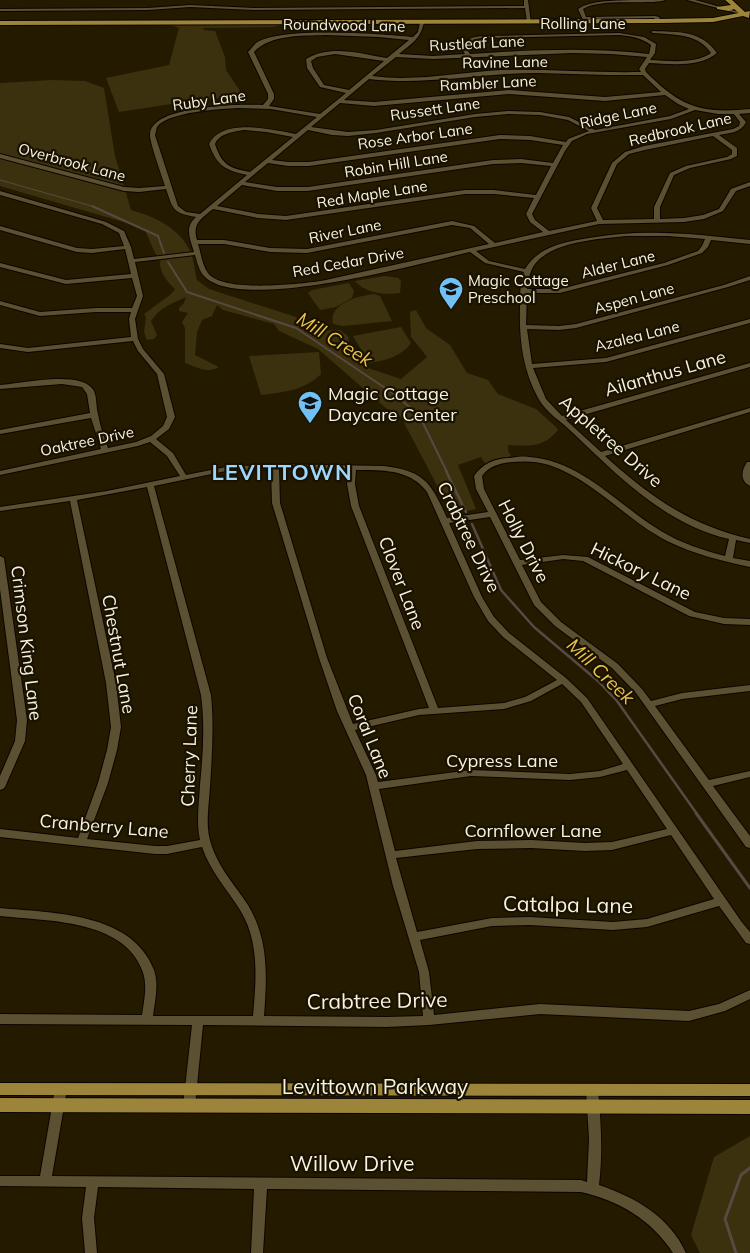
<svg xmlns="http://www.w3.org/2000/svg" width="750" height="1253" font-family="Mulish,sans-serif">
<rect width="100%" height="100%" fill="#241a00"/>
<!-- green -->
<g fill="#3c310e">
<polygon points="174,23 281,23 284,24 273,27 203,28 204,30 215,31 225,57 226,70 240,91 239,96 184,102 119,112 106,78 169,65 179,28 171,25"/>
<path d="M51 80 85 81 104 88 115 156 131 210C153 216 178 227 189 249 194 257 194 270 197 280L209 289 296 317 319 331 340 330 348 336 349 342 339 347 371 369 401 379 427 357 411 337 410 312 416 310 426 328 450 345 467 373 488 380 498 394 536 409 556 427 558 430C543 448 530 446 508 445V451L511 456 486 465 481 457 458 465 476 509 452 514 401 417 395 411 387 409 318 349 279 331 274 324 223 310 217 305 212 316 202 320 197 332 195 355 219 367C208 374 196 367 185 363V328L182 322 188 313 179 311V308L184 303 186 297C173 303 159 308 151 321L157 335 154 339 147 340 144 332 146 317 144 314 170 295 175 289C167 281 157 270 161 259L155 253 144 228 0 186V83Z"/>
<path d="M385 276 398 278 401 281 400 293C385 295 366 294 355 281Z"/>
<polygon points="349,283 354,291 352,298 336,307 320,310 308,293 312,290"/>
<path d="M374 294 380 296 392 321 343 326 333 324C328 303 359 296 374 294Z"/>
<path d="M401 327 411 343C402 356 385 361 369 363L353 336Z"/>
<path d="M319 352 321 374C304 391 283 392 261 395L249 356Z"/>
<polygon points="750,1136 750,1253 700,1253 691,1235 714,1157"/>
</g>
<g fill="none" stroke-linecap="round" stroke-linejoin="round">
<!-- stream-far3 -->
<polyline stroke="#584943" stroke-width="1" points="0,180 95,207"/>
<!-- stream-far2 -->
<g stroke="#584943" stroke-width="2">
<polyline points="92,206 158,236 164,253"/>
<polyline points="168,262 187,292 296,328 394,394 419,415 447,472"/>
</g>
<!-- stream-far1 -->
<g stroke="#584943" stroke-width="2.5">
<polyline points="446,471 466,512"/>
<polyline points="472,524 501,590 534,627 598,681 617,701 697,814"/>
</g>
<!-- stream -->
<g stroke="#584943" stroke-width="3">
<polyline points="696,813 750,888"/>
<polyline points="736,1253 725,1219 741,1175 750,1168"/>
</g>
<defs>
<g id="minor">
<polygon points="524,0 528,0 531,23 527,22 525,8 254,10 190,7 148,10 0,11 0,9 148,8 190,5 254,8 524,6"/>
<path d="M630 0H665C660 2 652 2 646 2 629 3 597 0 583 9L586 17 655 16 659 17 661 22H657L654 18 587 19 588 22 586 23 584 22 578 9C591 0 614 1 630 0Z"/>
<polygon points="687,0 695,0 746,14 744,15"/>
<path d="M422 21 424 22C421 39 411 44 399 54L433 56 465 54 461 48C465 39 472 37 482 36L619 33 644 37 656 44 655 53 650 60C669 61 696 64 711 53 698 33 674 35 653 33L651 32 653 31C678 32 701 30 717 53 700 68 669 64 649 63L645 69 646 72C681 107 701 114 750 109V113L739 114 746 122C741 133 729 133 719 135L737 148V156L731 159 690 168 674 175 660 207V219L684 218 703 215 719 209 731 189 750 182V186L736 191 723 211 704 219 684 222 599 224 476 251 489 261 525 269C539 246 564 242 589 238 643 228 696 234 750 240V244L711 240 708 247 702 253 668 265 560 293H527L526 325 559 326 576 324 724 285 750 276V280L728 287 576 328 559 330 527 329 532 364 606 358 750 319V323L606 362 533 368 546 399 562 416 750 363V367L566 420 601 452 750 408V412L605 456C650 497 690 525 750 539V543L736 540 733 558 750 561V567C722 561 693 554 667 541 626 520 594 480 549 465 537 461 524 461 512 462 500 463 489 466 482 476L484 489 520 560 563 555 588 557 695 612 724 618 750 619V625L724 624 689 616 583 561 563 559 522 565 541 602 561 622 618 664 642 689 651 701 682 693 750 685V691L682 699 655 706 709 780 750 771V777L713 786 750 836V848L746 847 636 693 612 668 555 626 534 605 490 517 449 523 482 597 494 617 509 633 566 678 587 698 741 921 750 932V944L746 943 719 906 647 927 613 930 530 925 492 926 420 940 429 972 434 1015 540 1004 689 1011 719 1004 750 990V999L725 1011 689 1021 540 1014 429 1025 387 1027 203 1025 195 1106 193 1110 189 1111 185 1110 183 1106 192 1025 0 1024V1014L142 1015C144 1001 148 984 142 970 123 919 45 921 0 916V908C52 913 132 912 154 970 159 984 155 1001 153 1016H253C256 981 260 942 240 910 227 889 210 871 202 847L167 854H155L0 837V829L78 838 98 783 107 750 111 727 106 683 70 501 0 511V507L107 491 180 476 167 456 150 442 138 446 0 475V471L101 449 91 418 0 434V430L90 413 87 394 82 387 62 384 0 389V385C21 384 82 369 94 391 97 398 96 407 98 414 100 426 104 437 108 448L136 442 151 436 163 426 167 417 157 374 138 351 133 341 28 352 0 348V344L28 348 131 337 129 319 131 312H96L40 316 0 305V301L40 312 96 308H132L137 296 132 278 66 284 0 267V263L66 280 131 274 125 249 92 253 77 252 0 230V226L77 248 92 249 124 246 119 233 102 224 0 195V191L106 222 124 231 131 247 134 259 194 252C190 239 184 227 196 217 173 213 173 210 166 189L139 192 124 191 0 158V154L124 187 139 188 165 186C162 176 149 141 150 134 152 105 242 104 263 105L268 99V94L248 52C251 49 253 46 256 43 280 26 382 34 413 37L418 32 420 22ZM326 35 379 37 409 40 387 58C361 54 331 44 306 59L307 68 320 87 346 93 320 114 269 106 274 99V94L254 52C271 34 302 36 326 35ZM619 35C631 36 642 38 651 45L649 54C589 47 529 50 470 54L466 48 472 41 482 38ZM572 53 611 54 647 57 639 69 641 72C595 73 549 69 502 70 459 72 416 82 372 76L396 57 433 59ZM335 54 384 61 349 90 324 85 313 68 311 61 317 57ZM537 73 608 75H643L661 92 605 97 509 90 374 102 344 100 369 79C425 86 481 73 537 73ZM509 94 605 101 665 95 678 104 689 109 670 116 595 130 569 117 540 112 508 111 475 114 376 130 348 132 311 127 340 103 374 106ZM238 108 271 109 317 117 296 134C272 130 223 117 209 144 217 166 225 170 247 175L200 214 186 212 178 206 155 135C156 132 156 130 157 127 167 112 220 109 238 108ZM695 110 718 114H734L740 122 739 126 733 129 644 146 625 152 612 163 591 208 597 221 549 231 535 220 532 214 565 151 572 141 587 134 671 119ZM508 114 540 115 568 120 589 131 568 139 566 142 530 136 500 135 309 162H288L272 160 308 130 332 135 348 136 376 133 475 117ZM244 130 266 132 293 137 250 172C229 168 222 165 215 144 220 133 233 132 244 130ZM713 136 732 150V154L727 157 686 166 670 173 654 207V219L603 220 597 208 617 164 629 154 645 150ZM500 139 530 140 563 145 553 163 521 159 493 160 308 187H277L245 182 268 163 288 166H309ZM521 163 551 166 536 195 494 190H465L286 216 258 214 217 206 242 185 277 191H308L493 164ZM465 194H494L534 198 526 214 530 222 543 232 495 243 474 226 452 221 307 249 270 248 224 240H197C192 223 201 219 213 209L258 218 286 220ZM452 225 470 228 489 244 321 281C298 284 223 293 208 273 202 265 201 253 198 244H224L270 252 307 253ZM626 236H668L705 239 702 246 698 251 664 263 560 289H527C528 280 530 271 535 264 553 241 600 239 626 236ZM470 252 485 263 524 272C520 284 520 294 520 306 519 337 522 369 538 398 546 413 561 421 573 433 617 475 666 525 729 539L725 556C702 550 681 543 661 531 619 506 581 460 529 457 523 456 516 457 510 458 495 458 482 464 474 476L476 489 488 512 447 518C431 483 425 471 384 466L275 464 226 467 186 475 173 453 156 439 169 429 175 417 164 374 143 349 138 339 135 319 143 296 135 262 195 255C197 262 199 271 204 276 239 314 422 263 470 252ZM279 468 348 470 347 484 351 506 429 708 419 709 353 724 327 658 280 503ZM271 469 272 503 319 658 337 711 366 775 393 886 419 972 423 1016 387 1017 264 1016C267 977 269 940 248 905 233 882 215 864 209 836 206 820 209 803 210 787 212 756 214 726 211 695L154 486 226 471ZM356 470C382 470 410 469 427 492L474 597 488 621 503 637 557 680 525 697 504 703 438 708 359 506 355 484ZM147 487 201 695C205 725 203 755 200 785 199 804 196 822 200 840L167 846H155L87 839 108 783 117 750 121 727 116 683 77 500ZM562 684 581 702 623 764 600 771 570 774 471 770 378 782 376 775 355 730 419 715 504 709 531 701ZM627 770 667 829 612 842 585 843 531 840 477 841 395 851 379 789 471 776 570 780 600 777ZM671 835 714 899 647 919 613 922 530 917 492 918 417 932 396 858 477 849 531 848 585 851 612 850Z"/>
<path d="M747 462H750V486C740 481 741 471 747 462Z"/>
<polygon points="0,556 4,558 27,720 25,741 5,787 3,789 0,790 0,776 15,741 17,720 0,589"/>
<path d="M61 1084 65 1085 67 1089 52 1176 581 1180 587 1182 589 1139 586 1090 588 1086 592 1085 596 1086 598 1090C601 1122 603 1153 599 1185 635 1197 670 1217 686 1253H673C651 1219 619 1201 581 1192L267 1189 263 1253H251L254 1189 98 1187 94 1218 97 1253H85L82 1218 86 1187 0 1186V1176H40L55 1089 57 1085Z"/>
</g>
<g id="major">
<polygon points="725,0 732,0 745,12 750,11 749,18 743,16 713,22 659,23 0,25 0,21 659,19 713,18 739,13 734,9 729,11 717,9 717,7 731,5"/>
<polygon points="0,1083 750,1084 750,1096 0,1095"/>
<polygon points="0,1098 750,1100 750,1114 0,1112"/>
</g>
</defs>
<!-- minor casing -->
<use href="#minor" stroke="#0d0500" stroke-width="2"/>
<!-- major casing -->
<use href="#major" stroke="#0d0500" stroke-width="2"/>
<!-- minor -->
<use href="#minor" fill="#5b5031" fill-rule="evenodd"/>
<!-- major -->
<use href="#major" fill="#9c843a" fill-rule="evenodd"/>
</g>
<!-- icons -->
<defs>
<symbol id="school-pin" viewBox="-11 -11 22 30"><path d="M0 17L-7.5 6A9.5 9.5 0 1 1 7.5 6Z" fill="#72c1f5" stroke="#191200"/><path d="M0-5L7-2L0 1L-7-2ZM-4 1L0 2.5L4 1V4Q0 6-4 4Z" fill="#111"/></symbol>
</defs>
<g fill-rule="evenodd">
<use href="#school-pin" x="437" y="275" width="28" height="38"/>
<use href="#school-pin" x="296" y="389" width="28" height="38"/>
</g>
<g text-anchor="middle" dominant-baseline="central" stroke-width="4.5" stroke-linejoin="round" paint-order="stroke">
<!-- far-street labels -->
<g font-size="15" fill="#f8f2e0" stroke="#191200">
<text x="583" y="23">Rolling Lane</text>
<text transform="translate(344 25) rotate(1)">Roundwood Lane</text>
<text transform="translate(477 43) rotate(-3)">Rustleaf Lane</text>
<text transform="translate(505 62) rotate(-1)">Ravine Lane</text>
<text transform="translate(488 83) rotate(-3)">Rambler Lane</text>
<text transform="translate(209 100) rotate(-8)">Ruby Lane</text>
<text transform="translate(435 109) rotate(-8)">Russett Lane</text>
<text transform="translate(618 115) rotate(-12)">Ridge Lane</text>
<text transform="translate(680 129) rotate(-13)">Redbrook Lane</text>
<text transform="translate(415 136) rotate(-8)">Rose Arbor Lane</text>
<text transform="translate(72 162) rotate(15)">Overbrook Lane</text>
<text transform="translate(396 164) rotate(-9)">Robin Hill Lane</text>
<text transform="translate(372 194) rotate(-9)">Red Maple Lane</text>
<text transform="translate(345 231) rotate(-11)">River Lane</text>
<text transform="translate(348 262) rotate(-10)">Red Cedar Drive</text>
<text transform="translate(618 264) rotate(-14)">Alder Lane</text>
<text transform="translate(634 298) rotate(-15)">Aspen Lane</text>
<text transform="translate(637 336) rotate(-14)">Azalea Lane</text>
<text transform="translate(87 441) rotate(-12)">Oaktree Drive</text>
</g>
<!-- far-poi labels -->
<g font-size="15" fill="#f8f2e0" stroke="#191200" text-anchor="start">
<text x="468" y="280">Magic Cottage<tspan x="468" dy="17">Preschool</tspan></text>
</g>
<!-- street labels -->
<g font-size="18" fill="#f8f2e0" stroke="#191200">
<text transform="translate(665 373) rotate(-16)">Ailanthus Lane</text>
<text transform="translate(611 441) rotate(41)">Appletree Drive</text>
<text transform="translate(469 537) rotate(64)">Crabtree Drive</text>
<text transform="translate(524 541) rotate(63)">Holly Drive</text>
<text transform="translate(641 571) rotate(26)">Hickory Lane</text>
<text transform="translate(402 583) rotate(69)">Clover Lane</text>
<text transform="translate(27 643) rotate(83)">Crimson King Lane</text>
<text transform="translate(119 654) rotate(80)">Chestnut Lane</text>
<text transform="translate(370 736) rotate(68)">Coral Lane</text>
<text transform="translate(189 756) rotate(-88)">Cherry Lane</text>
<text x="502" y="760">Cypress Lane</text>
<text transform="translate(104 826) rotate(5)">Cranberry Lane</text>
<text x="533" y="830">Cornflower Lane</text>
</g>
<!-- poi labels -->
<g font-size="18" fill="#f8f2e0" stroke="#191200" text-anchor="start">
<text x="328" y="393">Magic Cottage<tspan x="328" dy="21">Daycare Center</tspan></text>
</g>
<!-- water labels -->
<g font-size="19" font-style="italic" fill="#ebc348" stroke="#191200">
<text transform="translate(335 339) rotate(32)">Mill Creek</text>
<text transform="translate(601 671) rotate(44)">Mill Creek</text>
</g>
<!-- near-street labels -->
<g font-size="21" fill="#f8f2e0" stroke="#191200">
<text transform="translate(568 904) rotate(1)">Catalpa Lane</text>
<text transform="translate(377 1000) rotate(-1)">Crabtree Drive</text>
<text x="375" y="1086">Levittown Parkway</text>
<text x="352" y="1163">Willow Drive</text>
</g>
<!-- district labels -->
<g font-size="22" font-weight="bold" letter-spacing="1" fill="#9ed7fe" stroke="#191200">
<text x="282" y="472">LEVITTOWN</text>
</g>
</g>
</svg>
